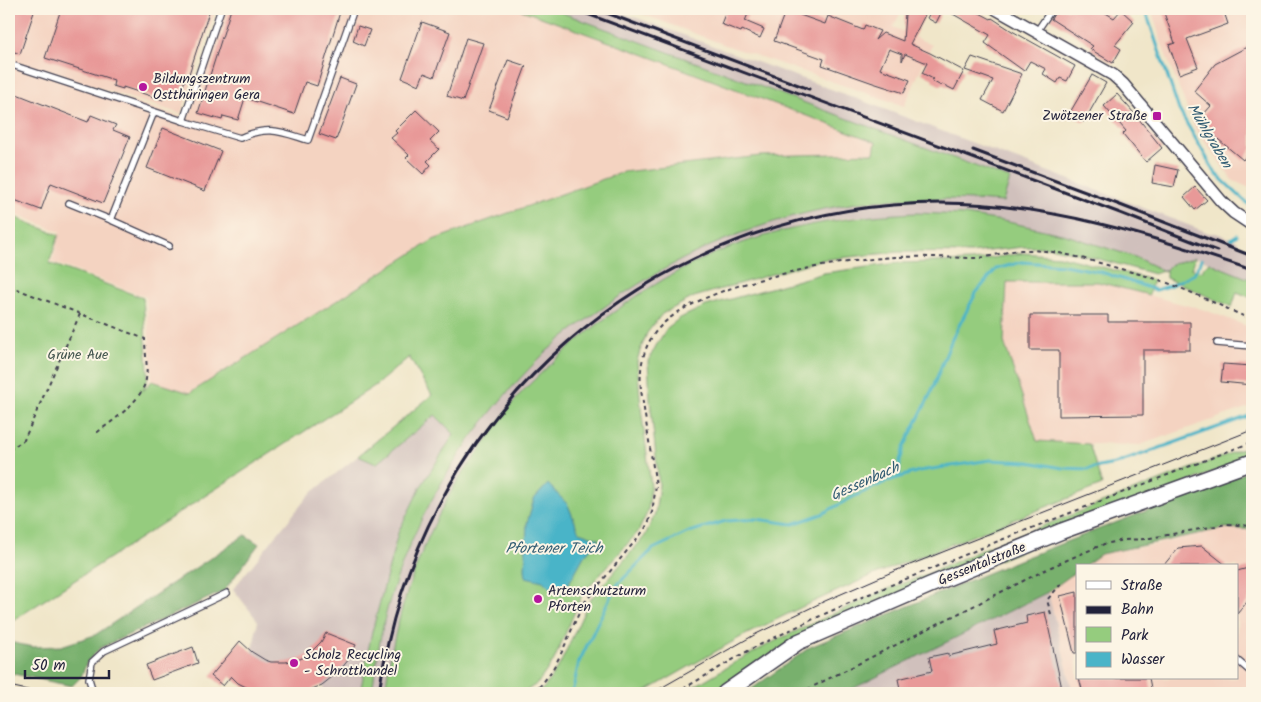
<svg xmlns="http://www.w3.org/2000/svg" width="1261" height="702" font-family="Kalam,sans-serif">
<rect width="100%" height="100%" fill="#fcf5e5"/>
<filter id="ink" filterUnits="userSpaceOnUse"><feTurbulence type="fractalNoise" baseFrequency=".02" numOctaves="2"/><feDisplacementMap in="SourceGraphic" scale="10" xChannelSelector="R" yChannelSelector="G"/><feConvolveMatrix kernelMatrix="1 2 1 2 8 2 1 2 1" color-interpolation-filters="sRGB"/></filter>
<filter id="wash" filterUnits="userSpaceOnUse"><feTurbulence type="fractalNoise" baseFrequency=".0096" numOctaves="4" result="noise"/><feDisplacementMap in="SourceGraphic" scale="20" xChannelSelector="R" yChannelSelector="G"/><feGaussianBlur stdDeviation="1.12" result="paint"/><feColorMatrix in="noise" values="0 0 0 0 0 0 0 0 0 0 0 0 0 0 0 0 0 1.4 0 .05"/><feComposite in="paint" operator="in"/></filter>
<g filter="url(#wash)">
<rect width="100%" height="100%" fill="#f0e6c9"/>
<!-- built -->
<g fill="#f4d3c1">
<polygon points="9,9 216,9 181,114 9,60"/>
<polygon points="225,9 519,9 645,55 877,142 874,153 760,156 623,172 433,240 190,393 152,381 146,297 52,262 60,232 9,211 9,63 188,119"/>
<polygon points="629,9 903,9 893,27 932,45 904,106 728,46"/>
<polygon points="1151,9 1252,9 1252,189 1232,180 1195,128 1164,50"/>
<polygon points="1007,282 1098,282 1205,310 1252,328 1252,406 1140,445 1088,444 1037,441 1004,342"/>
<polygon points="1226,528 1252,530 1252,693 1073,693 1048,592 1077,571 1077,678 1237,678 1237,566 1084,566 1101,554 1153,545"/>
</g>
<!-- industrial -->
<g fill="#d0c0bc">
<polygon points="552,9 612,9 847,95 1209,233 1216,233 1238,241 1237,244 1252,250 1252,280 1217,266 1209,262 1195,257 1170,265 1166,270 1162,270 1135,257 1066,235 1008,222 965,215 916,213 881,215 844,218 796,227 737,245 703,259 670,276 635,297 602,321 561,355 522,392 501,418 453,487 433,527 419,559 406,593 398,622 387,677 385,693 372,693 380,637 388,606 398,576 410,545 425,514 445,477 489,414 514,384 548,350 582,322 617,297 646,279 676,262 719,241 756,228 794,216 839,206 880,201 928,198 953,199 1003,202 1009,179"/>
<polygon points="435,415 454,433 420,488 371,636 361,688 354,693 325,693 322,685 305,692 298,693 263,693 250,689 238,683 231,676 252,652 258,621 233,589 309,495 358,456 376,464"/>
<polygon points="1048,592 1073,693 844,693"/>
</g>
<!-- green -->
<g fill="#95cc7e" stroke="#5c775c">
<path d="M519 9H552L1010 179 1003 202C948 198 893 196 839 206 750 222 668 260 596 313 579 325 562 337 547 351 474 421 416 508 388 606 380 634 376 664 372 693H358L361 688 371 636 398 533 420 488 454 434 435 415 376 464 358 456 432 395 422 379 409 357 376 385 9 623V215L59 235 49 263 143 298 148 372 147 381 143 391 152 381 190 393 433 240 623 172 760 156 874 153 876 142 645 55Z"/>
<path d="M916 213 965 215 1008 222 1066 235 1135 257 1162 270H1166L1170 265 1195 257 1192 269 1201 271 1209 262 1217 266 1252 280V298L1237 292 1232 307 1166 278V270L1154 274 1073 252 1048 247H1023L971 253 898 252 820 260 694 297 662 314 647 333 640 351 637 361 641 408 651 486 648 511 638 532 582 595 554 660 538 683 523 693H385C393 622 417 553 452 490 459 477 468 466 477 454 492 433 505 410 523 391 582 331 659 272 739 244 798 224 854 216 916 213Z"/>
<polygon points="1023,253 1059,256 1153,280 1149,295 1098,282 1007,282 1004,342 1037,441 1089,444 1102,485 873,575 806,605 741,637 643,693 536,693 544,688 560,664 589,601 645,536 655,514 659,485 650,400 648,361 657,344 667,328 680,318 706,306 824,273 898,263 972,261"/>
<polygon points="1252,445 1252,456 772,653 717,693 683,693 737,661 779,639 878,593 932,572 988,547"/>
</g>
<!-- forest -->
<g fill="#78b06d" stroke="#4d6954">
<polygon points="1252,470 1252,530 1226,528 1101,554 1084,566 1077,566 1077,571 1048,592 844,693 746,693 810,647 1019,560"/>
<polygon points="245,535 259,544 224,591 100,648 87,662 81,677 72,686 9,673 9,642 33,647 61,646 95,635"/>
</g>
<!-- water -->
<polygon fill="#4ab4c8" stroke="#366b82" points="548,484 568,505 579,532 599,539 584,556 564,592 557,595 543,581 526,577 525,569 527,523 534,499"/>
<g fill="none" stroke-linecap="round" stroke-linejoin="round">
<!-- stream -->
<g stroke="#4ab4c8" stroke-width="3">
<polyline points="1145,9 1179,110 1216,174 1248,204 1252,206"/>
<polyline points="1231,239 1237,235"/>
<polyline points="899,477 900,461 904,447 930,395 952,339 976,293 996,269 1022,262 1064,265 1101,272 1156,290 1171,285 1194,274 1202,259"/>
<polyline points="572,693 579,662 615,587 653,549 689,532 726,521 756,519 793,524 822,514 851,498 888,481 919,471 990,460 1028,462 1063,468 1088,469 1115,464 1252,415"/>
</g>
</g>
<g id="blocks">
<!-- building -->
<g fill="#e89998">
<polygon points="11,9 35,9 20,54 9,50 9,17"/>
<polygon points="61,9 210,9 187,80 185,79 180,97 175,95 174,98 165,95 163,100 123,87 123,89 113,86 114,80 45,58"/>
<polygon points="231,9 341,9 317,86 305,82 294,114 245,98 238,120 223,116 222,120 198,113"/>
<polygon points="727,9 750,9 745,21 764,29 760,38 742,30 741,32 721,24"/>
<polygon points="786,9 803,9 800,15 825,24 828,16 863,30 865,25 880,31 875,40 883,33 903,41 905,14 912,9 928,9 910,44 930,53 964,71 954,90 942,84 941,86 932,81 933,79 922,73 927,63 905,54 902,61 902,54 889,49 880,69 910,80 904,93 873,83 822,65 824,59 774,41"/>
<polygon points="932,9 943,9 936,23 927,18"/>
<polygon points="944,9 972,9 991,19 992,18 1012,31 1075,66 1067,81 1060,78 1057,83 1043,74 1046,69 1030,61 1024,71 985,43 990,35"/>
<polygon points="1057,9 1099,9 1114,18 1121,10 1134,22 1115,45 1121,49 1113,63 1090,49 1093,46 1051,19"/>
<polygon points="1175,9 1223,9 1228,24 1187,39 1198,67 1179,74 1169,45 1175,43 1164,13"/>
<polygon points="422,22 450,32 434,77 424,73 419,85 402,78"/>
<polygon points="358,26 370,30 364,46 353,41"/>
<polygon points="466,38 483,43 463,101 447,96"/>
<polygon points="1252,42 1252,148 1243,160 1207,130 1202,116 1211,106 1194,91 1215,64 1245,48"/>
<polygon points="972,57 1022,74 1003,111 982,100 993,80 965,70"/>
<polygon points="508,60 526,66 507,117 489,110"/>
<polygon points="1092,75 1106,83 1084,122 1069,114"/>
<polygon points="340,78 356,84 336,140 319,134"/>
<polygon points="9,91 88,122 91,115 116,125 113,130 130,137 103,203 51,183 41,210 9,198"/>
<polygon points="1117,94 1134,113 1162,148 1146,162 1123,134 1126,131 1104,106"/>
<polygon points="416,110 439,132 430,141 439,149 427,161 431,165 423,174 406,158 409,155 391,138 397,133 395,131"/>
<polygon points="163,128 221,151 205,191 147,168"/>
<polygon points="1155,165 1178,170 1174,187 1152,183"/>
<polygon points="1195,187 1207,200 1195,210 1184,197"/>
<polygon points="1030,315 1108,315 1108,322 1190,322 1190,350 1143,350 1143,415 1059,416 1059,350 1030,350"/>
<polygon points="1223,364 1252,366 1252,385 1221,382"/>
<polygon points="1202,546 1227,566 1163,566 1178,548"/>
<polygon points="1252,567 1252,596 1237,614 1237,571"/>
<polygon points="1077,592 1077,653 1074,653 1060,596"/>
<polygon points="1045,612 1063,693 901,693 898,679 932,671 929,657 948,653 948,656 997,644 994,631 1027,623 1026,616"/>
<polygon points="326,633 356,645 349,659 341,669 332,677 322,685 305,692 298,693 263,693 250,689 238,683 231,676 223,686 211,676 240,641 252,652 265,660 271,662 286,662 300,659 308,655 321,642"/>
<polygon points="193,647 198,663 152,680 146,665"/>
<polygon points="1079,678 1149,678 1152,693 1083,693"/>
</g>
</g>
</g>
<g filter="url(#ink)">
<use href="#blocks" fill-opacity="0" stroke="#413f50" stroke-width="1"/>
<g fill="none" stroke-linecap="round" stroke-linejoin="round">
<defs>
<g id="service">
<polyline points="1037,31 1052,9"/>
<path d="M9 64 183 121 240 138C268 125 281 132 308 140L354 9"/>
<polyline points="183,121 221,9"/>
<polyline points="69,203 111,220 154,112"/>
<polyline points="111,220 169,246"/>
<polyline points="1217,343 1252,346"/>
<polyline points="1237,660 1252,673"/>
<polyline points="98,693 93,692 89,679 92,662 104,651 227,593"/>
</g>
<polyline id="minor" points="996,9 1113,75 1123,84 1221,201 1234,213 1252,225"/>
<polyline id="secondary" points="725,693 798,642 930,585 1062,531 1252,462"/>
</defs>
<!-- service casing -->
<use href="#service" stroke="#413f50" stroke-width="8"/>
<!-- minor casing -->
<use href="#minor" stroke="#413f50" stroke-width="14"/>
<!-- secondary casing -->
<use href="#secondary" stroke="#413f50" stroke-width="18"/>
<!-- path -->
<g stroke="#413f50" stroke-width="2" stroke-dasharray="4 4" stroke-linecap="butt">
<path d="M9 286 145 339C145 352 148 367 146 379 142 402 112 421 95 434"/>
<polyline points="9,450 24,440 80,314"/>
<polyline points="1051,614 1047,600 1061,584"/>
<path d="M533 693C560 669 568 633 584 603L645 529 649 521 652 512 656 486 641 390C639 368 643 346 658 329 698 283 837 260 897 257 924 256 953 258 980 258 994 256 1007 251 1021 250 1051 249 1078 257 1107 265 1126 271 1146 275 1165 282 1195 293 1223 307 1252 320"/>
<polyline points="676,693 753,648 807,622 862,597 1001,540 1252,442"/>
<polyline points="800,693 1051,567 1104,544 1124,540 1145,539 1227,524 1252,526"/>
</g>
<!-- service -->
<use href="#service" stroke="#fff" stroke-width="5.5"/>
<!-- minor -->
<use href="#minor" stroke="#fff" stroke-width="11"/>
<!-- secondary -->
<use href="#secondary" stroke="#fff" stroke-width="15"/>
<!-- tram -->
<g stroke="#22223b" stroke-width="1">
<polyline points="9,686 41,693"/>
<polyline points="652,693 756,634 825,601 892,572 1252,430"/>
</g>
<!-- rail -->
<g stroke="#22223b" stroke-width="3">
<polyline points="574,9 1120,213 1217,251"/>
<polyline points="596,9 809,89"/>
<polyline points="973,150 1120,205 1252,256"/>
<path d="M379 693C417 411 656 203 941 203 1049 203 1152 236 1252 270"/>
</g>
</g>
</g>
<!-- markers -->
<g fill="#b5179e" stroke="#fcf5e5" stroke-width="2">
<circle cx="143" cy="87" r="5"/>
<rect x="1152" y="111" width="10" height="10" rx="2.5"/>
<circle cx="538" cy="599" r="5"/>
<circle cx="294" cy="663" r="5"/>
</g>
<g text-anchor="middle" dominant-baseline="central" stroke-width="4" stroke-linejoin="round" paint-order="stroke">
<!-- poi labels -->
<g font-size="14" fill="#22223b" stroke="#fcf5e5" text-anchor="start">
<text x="153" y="79">Bildungszentrum<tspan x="153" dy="16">Ostthüringen Gera</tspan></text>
<text x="1147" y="116" text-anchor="end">Zwötzener Straße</text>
<text x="548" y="591">Artenschutzturm<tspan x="548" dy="16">Pforten</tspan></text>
<text x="304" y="655">Scholz Recycling<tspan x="304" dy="16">- Schrotthandel</tspan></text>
</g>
<!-- park labels -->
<g font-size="14" fill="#44554f" stroke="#fcf5e5">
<text x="78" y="355">Grüne Aue</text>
</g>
<!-- street labels -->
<g font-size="14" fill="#22223b" stroke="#fcf5e5">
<text transform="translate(982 564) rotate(-22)">Gessentalstraße</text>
</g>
<!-- water labels -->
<g font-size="15" font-style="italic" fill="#325c73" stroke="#fcf5e5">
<text transform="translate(1209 136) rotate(59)">Mühlgraben</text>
<text transform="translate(865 482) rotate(-24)">Gessenbach</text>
<text x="554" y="549">Pfortener Teich</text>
</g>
</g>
<!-- margin -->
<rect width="1261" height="702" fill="none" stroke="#fcf5e5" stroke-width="30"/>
<!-- legend -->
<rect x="1076" y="564" width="162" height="115" fill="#fcf5e5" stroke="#a5a1a1"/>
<rect x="1086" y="581" width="25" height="8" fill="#ffffff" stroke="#a5a1a1"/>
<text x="1121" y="590" font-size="15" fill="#22223b">Straße</text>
<rect x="1086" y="606" width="25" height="8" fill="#22223b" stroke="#a5a1a1"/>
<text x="1121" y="614" font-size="15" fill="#22223b">Bahn</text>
<rect x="1086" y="627" width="25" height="15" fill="#95cc7e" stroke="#a5a1a1"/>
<text x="1121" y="640" font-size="15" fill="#22223b">Park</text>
<rect x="1086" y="652" width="25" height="15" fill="#4ab4c8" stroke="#a5a1a1"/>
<text x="1121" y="664" font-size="15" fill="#22223b">Wasser</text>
<!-- scale -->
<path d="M25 670v8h84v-8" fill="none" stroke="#22223b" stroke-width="2.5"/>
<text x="32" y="670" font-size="15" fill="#22223b" stroke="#fcf5e5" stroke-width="4" paint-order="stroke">50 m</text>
</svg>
